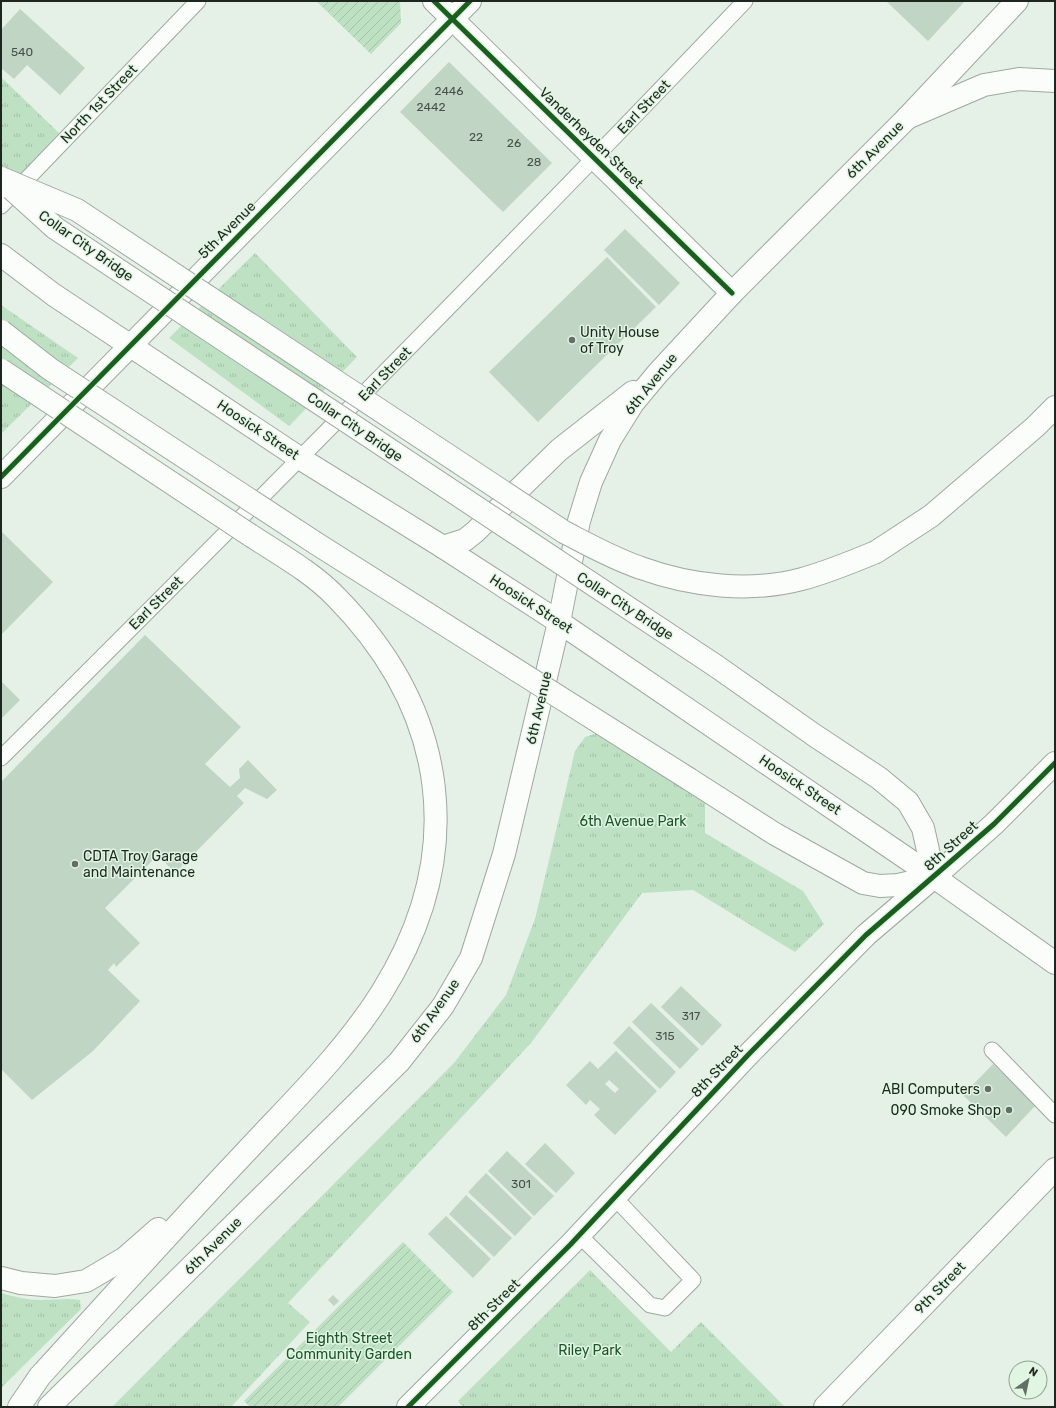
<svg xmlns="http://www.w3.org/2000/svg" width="1056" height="1408" font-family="Rubik,sans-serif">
<defs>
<pattern id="grass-tufts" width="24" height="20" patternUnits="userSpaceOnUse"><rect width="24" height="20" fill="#bee1c3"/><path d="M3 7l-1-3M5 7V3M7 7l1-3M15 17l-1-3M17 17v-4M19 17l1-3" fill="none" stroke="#a3c1a7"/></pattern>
<pattern id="garden-furrows" width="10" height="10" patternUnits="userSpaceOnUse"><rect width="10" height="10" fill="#bee1c3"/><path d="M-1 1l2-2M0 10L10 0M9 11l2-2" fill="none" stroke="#a3c1a7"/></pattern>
</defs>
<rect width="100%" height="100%" fill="#e5f1e6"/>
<!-- grass -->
<g fill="url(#grass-tufts)">
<polygon points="1,77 59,133 1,196"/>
<polygon points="255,253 357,357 289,426 169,338"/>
<polygon points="1,305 78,358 1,434"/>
<polygon points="622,725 705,777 705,833 803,891 824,924 795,952 693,890 642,893 531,1043 288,1303 310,1322 231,1407 112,1407 454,1063 506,995 535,919 575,751 585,737"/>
<polygon points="590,1270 671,1352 701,1322 785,1407 463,1407 458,1401"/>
<path d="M1 1293C15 1297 27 1300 42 1300 56 1300 67 1298 80 1300L81 1309 1 1388Z"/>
</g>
<!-- garden -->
<g fill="url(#garden-furrows)">
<polygon points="316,1 400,1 401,23 371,54"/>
<polygon points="403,1242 453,1292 338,1407 250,1407 244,1401"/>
</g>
<!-- pitch -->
<polygon fill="#bee1c3" points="238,294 323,368 285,411 200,338"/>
<!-- building -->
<g fill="#c0d5c3" fill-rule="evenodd">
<polygon points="886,1 965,1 928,41"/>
<polygon points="20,9 85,68 60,95 27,65 14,79 1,68 1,30"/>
<polygon points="449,62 552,163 503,212 400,112"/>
<polygon points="625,229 680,283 659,305 604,250"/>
<polygon points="607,257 656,307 538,422 489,372"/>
<polygon points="1,531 53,582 1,635"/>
<polygon points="145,635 241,727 205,764 230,787 240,778 239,769 248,760 277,790 267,799 245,788 237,796 244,803 175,873 158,855 105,908 140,943 116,967 114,963 108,970 140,1001 93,1051 32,1100 1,1069 1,782"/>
<polygon points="1,681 20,700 1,719"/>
<polygon points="681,986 722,1025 702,1046 661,1007"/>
<polygon points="651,1003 699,1049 680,1069 632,1022"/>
<polygon points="629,1026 676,1072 660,1089 613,1043"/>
<path d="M616 1051 657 1091 615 1135 594 1115 600 1109 590 1100 586 1105 566 1085 590 1061 598 1069ZM609 1080 619 1089 615 1093 605 1084Z"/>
<polygon points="993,1064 1036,1105 1006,1137 963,1095"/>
<polygon points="545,1143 575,1173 556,1193 525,1164"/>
<polygon points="507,1151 554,1196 534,1216 488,1171"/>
<polygon points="486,1173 532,1218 515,1236 468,1192"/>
<polygon points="466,1195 512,1238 494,1257 449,1214"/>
<polygon points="446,1216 491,1259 473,1278 428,1234"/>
<polygon points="333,1295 339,1301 334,1306 328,1300"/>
</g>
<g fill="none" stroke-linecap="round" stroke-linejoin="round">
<defs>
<g id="service">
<polyline points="1,206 198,1"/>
<path d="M1 758C252 508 501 257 745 1"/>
<polyline points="992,1050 1055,1115"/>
<polyline points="579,1235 650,1305 665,1308 693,1280 614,1197"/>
</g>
<g id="minor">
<polyline points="434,1 732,293"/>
<polyline points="1,477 470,1"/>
<polyline points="934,877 994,824 1055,763"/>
<polyline points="825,1407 1055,1169"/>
</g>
<g id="tertiary">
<polyline points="907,118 1017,1"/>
<polyline points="408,1407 570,1245 748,1055 866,935 934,877"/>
</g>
<g id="secondary">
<polyline points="443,547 465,540 475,532 559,450 633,392"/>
<polyline points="49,1407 399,1062 443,1006 471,958 504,854 559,622 579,521 591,482 610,440 633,403 658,373 732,293 907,118"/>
</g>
<polyline id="primary" points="1,255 54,295 301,459 443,547 559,622 934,877"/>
<polyline id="trunk" points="934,877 1055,963"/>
<g id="motorway">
<polyline points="907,118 984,85 1019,79 1055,81"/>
<polyline points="876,552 931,516 1035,427 1055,407"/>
<polyline points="689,779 775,834 863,883 880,886 898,885 934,877 923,828 908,802 879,778 814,735 716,666"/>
<polyline points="1,1278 21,1283 55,1286 86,1281 125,1258 158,1229"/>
<path d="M19 1407 40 1376C107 1303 173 1229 241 1157 289 1105 344 1053 382 992 468 854 449 712 336 597 312 572 279 554 250 535"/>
</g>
</defs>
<!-- service casing -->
<use href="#service" stroke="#9fa8a0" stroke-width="17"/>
<!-- minor casing -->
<use href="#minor" stroke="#9fa8a0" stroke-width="24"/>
<!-- tertiary casing -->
<use href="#tertiary" stroke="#9fa8a0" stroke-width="24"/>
<!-- secondary casing -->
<use href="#secondary" stroke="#9fa8a0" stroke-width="24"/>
<!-- primary casing -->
<use href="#primary" stroke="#9fa8a0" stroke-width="24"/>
<!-- trunk casing -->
<use href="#trunk" stroke="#9fa8a0" stroke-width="24"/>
<!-- motorway casing -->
<use href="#motorway" stroke="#9fa8a0" stroke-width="24"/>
<!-- service -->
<use href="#service" stroke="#fbfdfb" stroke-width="15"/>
<!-- minor -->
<use href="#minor" stroke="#fbfdfb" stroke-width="22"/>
<!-- tertiary -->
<use href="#tertiary" stroke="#fbfdfb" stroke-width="22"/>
<!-- secondary -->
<use href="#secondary" stroke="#fbfdfb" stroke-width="22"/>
<!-- primary -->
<use href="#primary" stroke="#fbfdfb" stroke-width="22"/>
<!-- trunk -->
<use href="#trunk" stroke="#fbfdfb" stroke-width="22"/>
<!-- motorway -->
<use href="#motorway" stroke="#fbfdfb" stroke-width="22"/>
<defs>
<g id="motorway-bridge">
<path d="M1 178 77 210 564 532C589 545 614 559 641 568 691 586 750 593 802 579 828 572 852 562 876 552"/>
<polyline points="12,189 55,228 716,666"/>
<polyline points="1,331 50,369 317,544 689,779"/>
<polyline points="1,370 250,535"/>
</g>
</defs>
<!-- motorway-bridge casing -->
<use href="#motorway-bridge" stroke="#9fa8a0" stroke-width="24" stroke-linecap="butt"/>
<!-- motorway-bridge -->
<use href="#motorway-bridge" stroke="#fbfdfb" stroke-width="22"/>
<defs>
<g id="cycleway">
<polyline points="434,1 732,293"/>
<polyline points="1,477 470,1"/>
<polyline points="408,1407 570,1245 748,1055 866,935 994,824 1055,763"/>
</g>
</defs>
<!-- cycleway casing -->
<use href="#cycleway" stroke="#e0f6e2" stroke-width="8"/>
<!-- cycleway -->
<use href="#cycleway" stroke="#1b5e20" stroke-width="5"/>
</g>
<!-- markers -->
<g fill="#646e65" stroke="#e0f6e2" stroke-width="1.5">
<circle cx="572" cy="340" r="4"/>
<circle cx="75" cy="864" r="4"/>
<circle cx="988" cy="1089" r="4"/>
<circle cx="1009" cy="1110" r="4"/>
</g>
<g text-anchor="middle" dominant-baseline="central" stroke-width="3" stroke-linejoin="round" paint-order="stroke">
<!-- number labels -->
<g font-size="12" fill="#465248">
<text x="22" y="52">540</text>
<text x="449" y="91">2446</text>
<text x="431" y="107">2442</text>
<text x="476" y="137">22</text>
<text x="514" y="143">26</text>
<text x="534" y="162">28</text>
<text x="691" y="1016">317</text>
<text x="665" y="1036">315</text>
<text x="521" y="1184">301</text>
</g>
<!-- street labels -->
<g font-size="14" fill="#1e271f" stroke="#e0f6e2">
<text transform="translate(99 104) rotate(-46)">North 1st Street</text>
<text transform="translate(644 107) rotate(-46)">Earl Street</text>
<text transform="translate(591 138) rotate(44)">Vanderheyden Street</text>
<text transform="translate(875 150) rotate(-45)">6th Avenue</text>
<text transform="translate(227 230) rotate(-45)">5th Avenue</text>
<text transform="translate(86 246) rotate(35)">Collar City Bridge</text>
<text transform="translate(385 374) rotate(-46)">Earl Street</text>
<text transform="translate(651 384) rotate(-51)">6th Avenue</text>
<text transform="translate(355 427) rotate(34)">Collar City Bridge</text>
<text transform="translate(258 430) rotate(34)">Hoosick Street</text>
<text transform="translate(156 603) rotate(-45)">Earl Street</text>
<text transform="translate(531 604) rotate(33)">Hoosick Street</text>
<text transform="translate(625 606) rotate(33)">Collar City Bridge</text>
<text transform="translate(539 708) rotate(-77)">6th Avenue</text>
<text transform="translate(800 785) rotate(34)">Hoosick Street</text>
<text transform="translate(951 846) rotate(-42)">8th Street</text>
<text transform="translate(435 1011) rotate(-55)">6th Avenue</text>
<text transform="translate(717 1071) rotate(-46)">8th Street</text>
<text transform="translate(213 1246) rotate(-45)">6th Avenue</text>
<text transform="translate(940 1288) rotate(-46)">9th Street</text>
<text transform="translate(494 1305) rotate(-45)">8th Street</text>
</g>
<!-- poi labels -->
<g font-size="14" fill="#1e271f" stroke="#e0f6e2" text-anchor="start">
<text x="580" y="332">Unity House<tspan x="580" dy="16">of Troy</tspan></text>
<text x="83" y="856">CDTA Troy Garage<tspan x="83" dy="16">and Maintenance</tspan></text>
<text x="980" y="1089" text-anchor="end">ABI Computers</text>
<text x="1001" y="1110" text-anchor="end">090 Smoke Shop</text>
</g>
<!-- park labels -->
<g font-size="14" fill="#1b5428" stroke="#e0f6e2">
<text x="633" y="821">6th Avenue Park</text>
<text x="349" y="1338">Eighth Street<tspan x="349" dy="16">Community Garden</tspan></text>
<text x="590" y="1350">Riley Park</text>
</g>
</g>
<!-- border -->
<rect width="1056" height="1408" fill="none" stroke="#1e271f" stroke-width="4"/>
<!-- north arrow -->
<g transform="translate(1028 1380) rotate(33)"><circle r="19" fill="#e0f6e2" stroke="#92a394"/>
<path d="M0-3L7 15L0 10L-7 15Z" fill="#646e65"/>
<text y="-6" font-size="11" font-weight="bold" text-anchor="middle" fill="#1e271f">N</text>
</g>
</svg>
